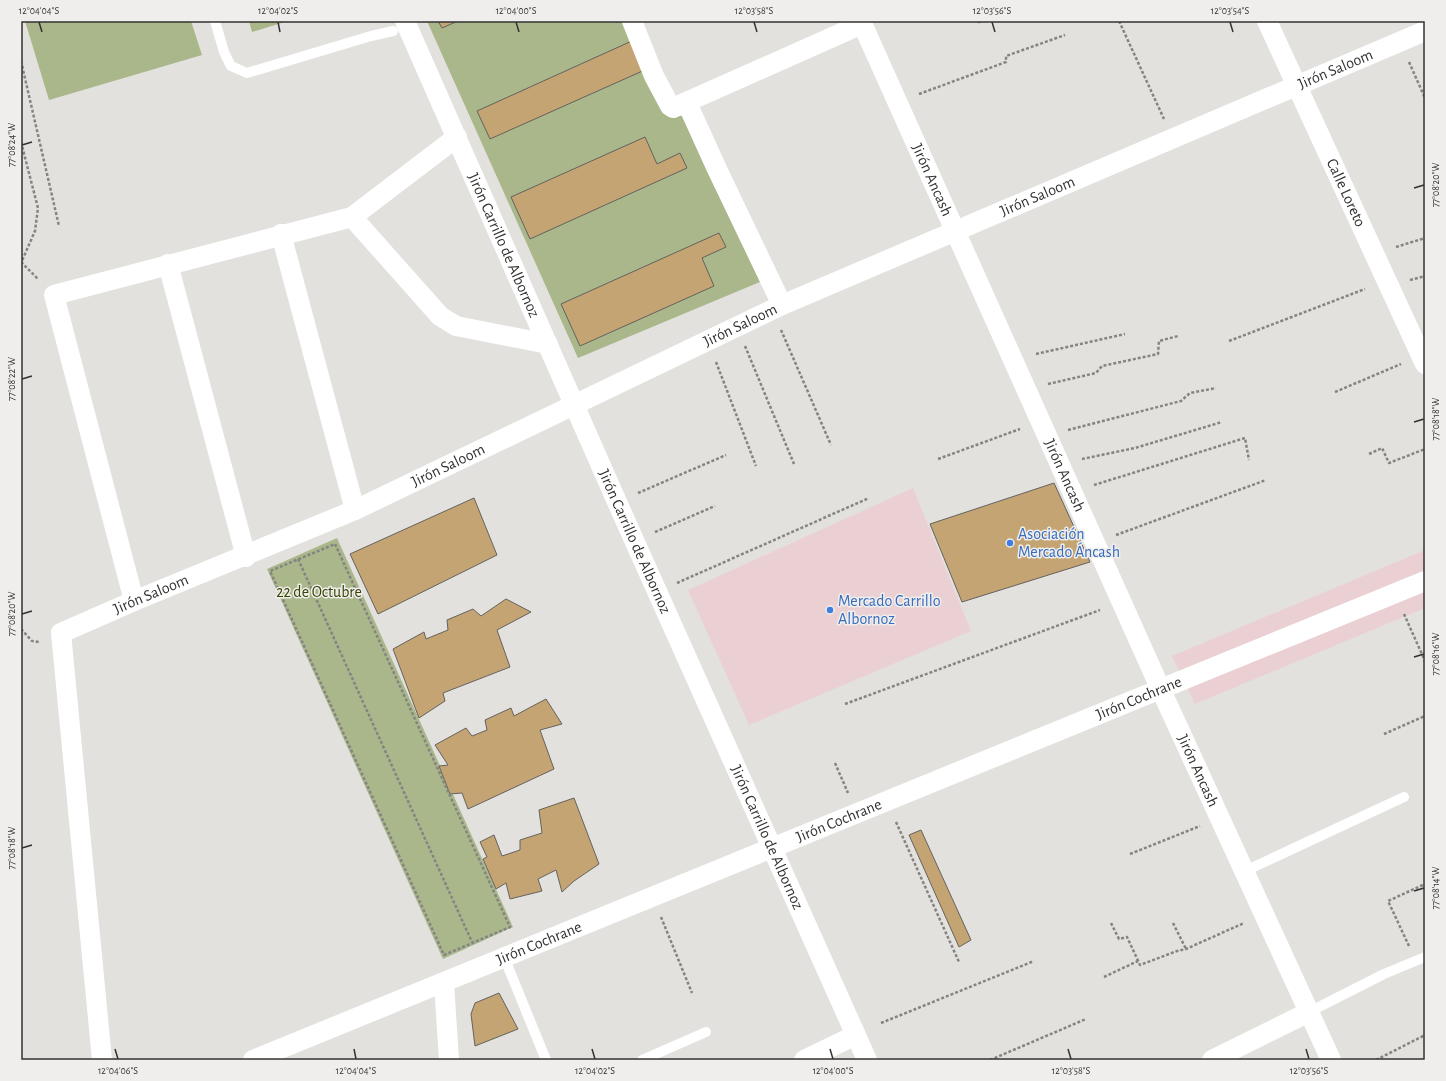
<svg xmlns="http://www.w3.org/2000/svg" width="1446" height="1081" font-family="'Alegreya Sans',sans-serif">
<rect width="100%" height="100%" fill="#e3e1de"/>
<!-- commercial -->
<g fill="#ebd0d3">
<polygon points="913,488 971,631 749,725 688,590"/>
<polygon points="1425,550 1425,608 1195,704 1172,656"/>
</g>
<!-- park -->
<g fill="#a9b78a">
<polygon points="25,21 191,21 202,55 49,100"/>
<polygon points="249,21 288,21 252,32"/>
<polygon points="427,21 640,21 682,117 695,111 774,276 578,358"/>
<polygon points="337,538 513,927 443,959 267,569"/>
</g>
<!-- building -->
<g fill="#c3a472" stroke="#646260">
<polygon points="438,21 458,21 442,28"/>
<polygon points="634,40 647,69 490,139 477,111"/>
<polygon points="645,137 657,164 680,153 687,168 530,239 511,197"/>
<polygon points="719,233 726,247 702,258 714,286 580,346 561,304"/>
<polygon points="1054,483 1090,562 962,602 930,524"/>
<polygon points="474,498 497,555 378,614 350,554"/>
<polygon points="506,599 531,612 497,630 510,667 443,693 445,701 419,718 393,649 424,632 426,639 448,630 447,620 473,609 481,616"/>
<polygon points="546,699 562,724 540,730 554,769 468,809 462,793 450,794 439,766 448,765 435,745 466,728 472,736 487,730 485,720 511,708 514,716"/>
<polygon points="574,798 599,864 574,881 562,892 556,870 538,879 542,891 510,899 506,883 496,889 483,859 487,857 480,842 494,835 502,856 520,850 520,840 542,833 539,810"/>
<polygon points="921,830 971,940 959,947 909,835"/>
<polygon points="499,993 518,1029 475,1046 471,1014 475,1003"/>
</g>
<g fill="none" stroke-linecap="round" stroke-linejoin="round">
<!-- path -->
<g stroke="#858482" stroke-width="2.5" stroke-dasharray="3 2" stroke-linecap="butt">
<polyline points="978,21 979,22 982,21"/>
<polyline points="1119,21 1164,119"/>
<polyline points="21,61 59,226"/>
<polyline points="1409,62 1425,98"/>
<polyline points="919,94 1006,62 1006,56 1065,35"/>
<polyline points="21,142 38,208 35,231 21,263"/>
<polyline points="1396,247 1425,238"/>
<polyline points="21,262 38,279"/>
<polyline points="1410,280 1425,276"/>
<polyline points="781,330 831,445"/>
<polyline points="1229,341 1365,289"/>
<polyline points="745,346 794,464"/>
<polyline points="1036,354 1125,334"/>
<polyline points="716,362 756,466"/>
<polyline points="1048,384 1096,373 1102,366 1158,354 1159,341 1178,336"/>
<polyline points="1335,392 1401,364"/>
<polyline points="1068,430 1181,401 1190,393 1216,388"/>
<polyline points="1369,454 1382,448 1389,463 1425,449"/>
<polyline points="938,459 1020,429"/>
<polyline points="1082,459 1135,448 1222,422"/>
<polyline points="1094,485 1245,438 1249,460"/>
<polyline points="638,493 726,455"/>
<polyline points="655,532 715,506"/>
<polyline points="1116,535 1266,480"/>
<polygon points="335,544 510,927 444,955 270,571"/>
<polyline points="298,559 472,942"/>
<polyline points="677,583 869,498"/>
<polyline points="1404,614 1425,661"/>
<polyline points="21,629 32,641 39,642"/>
<polyline points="845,704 1100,610"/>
<polyline points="1384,734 1425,716"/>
<polyline points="835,763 848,793"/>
<polyline points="896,822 959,962"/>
<polyline points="1130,854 1200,826"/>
<polyline points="661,917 692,993"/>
<polyline points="1111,923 1119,939 1127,937 1140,965 1177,951 1186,949 1244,923"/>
<polyline points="1173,923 1186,949"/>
<polyline points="1409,946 1388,901 1425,884"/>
<polyline points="1104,977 1138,961"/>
<polyline points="881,1023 1034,961"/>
<polyline points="990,1060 1086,1019"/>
<polyline points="1376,1060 1425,1035"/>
</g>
<!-- lane -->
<g stroke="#fff" stroke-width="10">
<polyline points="215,21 224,52 231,66 247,73 371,36 393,31"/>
<polyline points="1245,871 1404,797"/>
<polyline points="504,957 546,1060"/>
<polyline points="1309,1012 1384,974 1425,957"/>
<polyline points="642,1060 706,1032"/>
</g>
<!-- street -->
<g stroke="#fff" stroke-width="20">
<path id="s1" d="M405 21 617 502 867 1060"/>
<polyline points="632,21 654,76 670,106 673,108 862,24"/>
<path id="s2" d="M861 21 1161 690 1331 1060"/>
<path id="s3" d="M1267 21 1425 364"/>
<polyline points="687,103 716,167 782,305"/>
<polyline points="352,217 440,316 456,326 548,344"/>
<polyline points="281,234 355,510"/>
<polyline points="168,264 246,557"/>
<polyline points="134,601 54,295 352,217 457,137"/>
<polyline points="444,983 449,1060"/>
<path id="s4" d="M102 1060 61 633 134 601 355 510 782 305 1425 31"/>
<path id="s5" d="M253 1060 1425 581"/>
<polyline points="804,1060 856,1035"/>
<polyline points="1212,1060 1309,1012"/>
</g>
</g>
<!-- ticks -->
<path fill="none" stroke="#333231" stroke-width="1.5" d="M39 22 42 32M278 22 280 32M516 22 519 32M754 22 757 32M992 22 995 32M1230 22 1233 32M22 145 32 142M1414 188 1424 185M22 379 32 376M1414 422 1424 419M22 614 32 611M1414 657 1424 654M22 848 32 845M1414 891 1424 888M115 1049 118 1059M354 1049 356 1059M592 1049 595 1059M830 1049 833 1059M1068 1049 1071 1059M1306 1049 1309 1059"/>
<!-- markers -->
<g fill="#3f7fe0" stroke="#f0eeec" stroke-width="1.5">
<circle cx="1010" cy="543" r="4"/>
<circle cx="830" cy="610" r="4"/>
</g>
<g text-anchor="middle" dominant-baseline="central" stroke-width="3" stroke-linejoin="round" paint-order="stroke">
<!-- street labels -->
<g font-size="16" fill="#333231" stroke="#f0eeec">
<text stroke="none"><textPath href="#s4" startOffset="1823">Jirón Saloom</textPath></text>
<text stroke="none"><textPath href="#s2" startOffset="174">Jirón Ancash</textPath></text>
<text stroke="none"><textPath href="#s3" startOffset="189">Calle Loreto</textPath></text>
<text stroke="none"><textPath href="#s4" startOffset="1499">Jirón Saloom</textPath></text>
<text stroke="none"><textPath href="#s1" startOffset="245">Jirón Carrillo de Albornoz</textPath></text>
<text stroke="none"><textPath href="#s4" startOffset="1175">Jirón Saloom</textPath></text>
<text stroke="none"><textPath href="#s4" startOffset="851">Jirón Saloom</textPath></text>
<text stroke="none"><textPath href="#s2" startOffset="498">Jirón Ancash</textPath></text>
<text stroke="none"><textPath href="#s1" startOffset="569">Jirón Carrillo de Albornoz</textPath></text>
<text stroke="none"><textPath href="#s4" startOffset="527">Jirón Saloom</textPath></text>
<text stroke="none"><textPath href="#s5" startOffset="957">Jirón Cochrane</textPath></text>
<text stroke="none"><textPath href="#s2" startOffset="822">Jirón Ancash</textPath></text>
<text stroke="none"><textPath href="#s5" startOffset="633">Jirón Cochrane</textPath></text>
<text stroke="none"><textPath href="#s1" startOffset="893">Jirón Carrillo de Albornoz</textPath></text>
<text stroke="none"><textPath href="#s5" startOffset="309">Jirón Cochrane</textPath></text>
</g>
<!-- shop labels -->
<g font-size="16" fill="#366cbe" stroke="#f0eeec" text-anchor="start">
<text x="1018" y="534">Asociación<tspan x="1018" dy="18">Mercado Áncash</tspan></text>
<text x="838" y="601">Mercado Carrillo<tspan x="838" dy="18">Albornoz</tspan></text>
</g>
<!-- park labels -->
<g font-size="16" fill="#384505" stroke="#f0eeec">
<text x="319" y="592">22 de Octubre</text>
</g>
</g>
<!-- border -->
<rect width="1446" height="1081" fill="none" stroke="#f0eeec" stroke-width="44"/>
<rect x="22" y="22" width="1402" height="1037" fill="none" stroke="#333231" stroke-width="1.5"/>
<g font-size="10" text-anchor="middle" fill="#333231">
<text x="39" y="14">12°04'04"S</text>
<text x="278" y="14">12°04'02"S</text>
<text x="516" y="14">12°04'00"S</text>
<text x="754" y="14">12°03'58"S</text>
<text x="992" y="14">12°03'56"S</text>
<text x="1230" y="14">12°03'54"S</text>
<text transform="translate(11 145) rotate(-90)" y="4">77°08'24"W</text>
<text transform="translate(1435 185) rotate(-90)" y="4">77°08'20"W</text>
<text transform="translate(11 379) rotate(-90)" y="4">77°08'22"W</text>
<text transform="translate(1435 419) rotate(-90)" y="4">77°08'18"W</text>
<text transform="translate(11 614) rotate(-90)" y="4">77°08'20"W</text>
<text transform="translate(1435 654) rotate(-90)" y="4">77°08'16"W</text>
<text transform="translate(11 848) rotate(-90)" y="4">77°08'18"W</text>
<text transform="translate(1435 888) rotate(-90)" y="4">77°08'14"W</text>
<text x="118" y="1074">12°04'06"S</text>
<text x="356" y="1074">12°04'04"S</text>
<text x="595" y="1074">12°04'02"S</text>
<text x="833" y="1074">12°04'00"S</text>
<text x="1071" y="1074">12°03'58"S</text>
<text x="1309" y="1074">12°03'56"S</text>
</g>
</svg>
